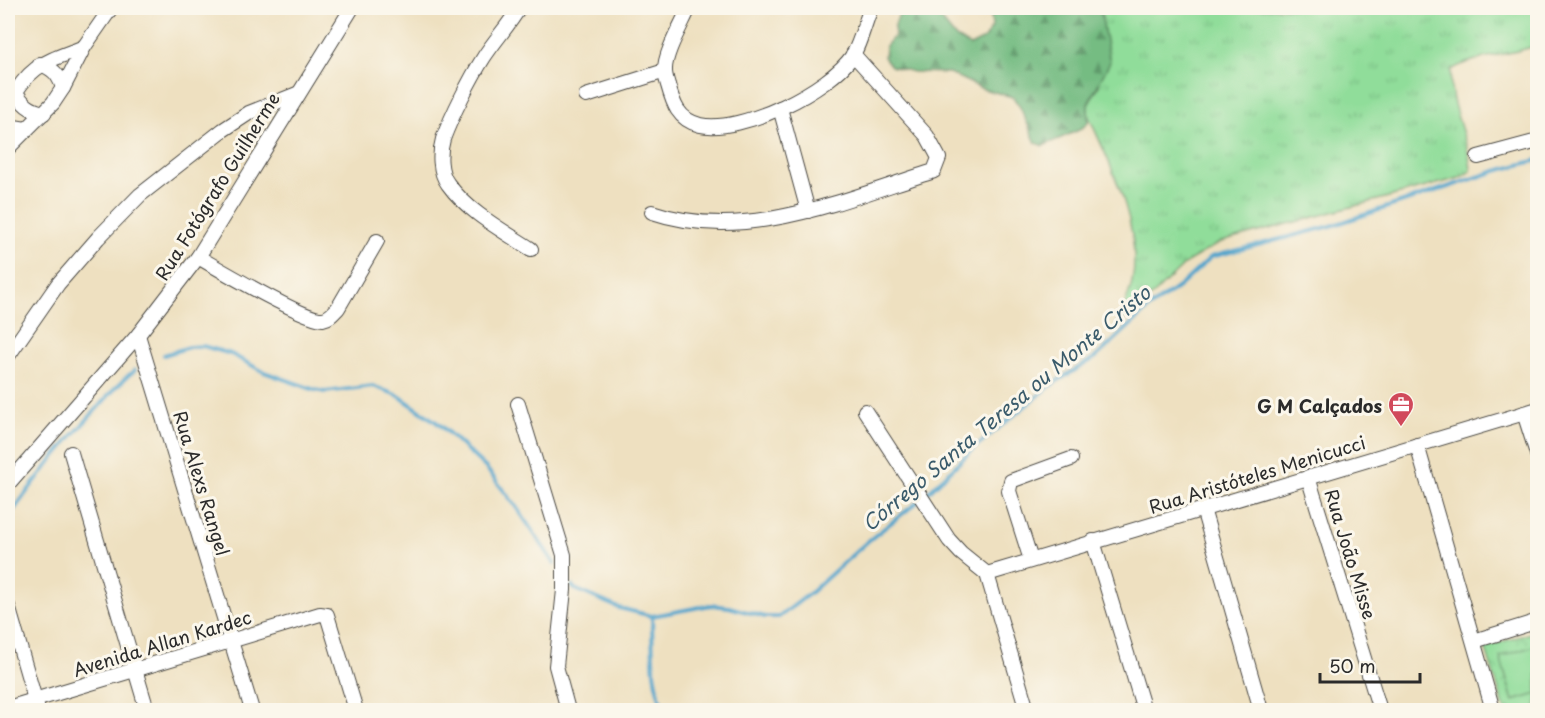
<svg xmlns="http://www.w3.org/2000/svg" width="1545" height="718" font-family="'Playpen Sans',sans-serif">
<defs>
<pattern id="grass-tufts" width="24" height="20" patternUnits="userSpaceOnUse" patternTransform="scale(1.5)"><rect width="24" height="20" fill="#90dd9a"/><path d="M3 7l-1-3M5 7V3M7 7l1-3M15 17l-1-3M17 17v-4M19 17l1-3" fill="none" stroke="#7cbe85"/></pattern>
<pattern id="forest-firs" width="22" height="20" patternUnits="userSpaceOnUse" patternTransform="scale(1.5)"><rect width="22" height="20" fill="#74bc82"/><path d="M5 1l3.5 6h-7zM16 11l3.5 6h-7z" fill="#5f996b"/></pattern>
<pattern id="park-crowns" width="20" height="18" patternUnits="userSpaceOnUse" patternTransform="scale(1.5)"><rect width="20" height="18" fill="#90dd9a"/><path d="M2 6a3 3 0 1 1 6 0M12 15a3 3 0 1 1 6 0" fill="none" stroke="#7cbe85"/></pattern>
</defs>
<rect width="100%" height="100%" fill="#fbf7ec"/>
<filter id="ink" filterUnits="userSpaceOnUse"><feTurbulence type="fractalNoise" baseFrequency=".0167" numOctaves="2"/><feDisplacementMap in="SourceGraphic" scale="12" xChannelSelector="R" yChannelSelector="G"/><feConvolveMatrix kernelMatrix="1 2 1 2 8 2 1 2 1" color-interpolation-filters="sRGB"/></filter>
<filter id="wash" filterUnits="userSpaceOnUse"><feTurbulence type="fractalNoise" baseFrequency=".008" numOctaves="4" result="noise"/><feDisplacementMap in="SourceGraphic" scale="24" xChannelSelector="R" yChannelSelector="G"/><feGaussianBlur stdDeviation="1.35" result="paint"/><feColorMatrix in="noise" values="0 0 0 0 0 0 0 0 0 0 0 0 0 0 0 0 0 1.4 0 .05"/><feComposite in="paint" operator="in"/></filter>
<g filter="url(#wash)">
<rect width="100%" height="100%" fill="#eee0c0"/>
<!-- grass -->
<path fill="url(#grass-tufts)" stroke="#5e8462" stroke-width="1.5" d="M1101 8H1537V45C1510 56 1476 55 1451 70 1447 104 1469 137 1471 171L1459 178 1221 242 1187 262 1152 296 1117 325C1122 311 1129 296 1132 282 1143 228 1110 164 1088 115V105L1099 86 1103 31Z"/>
<!-- forest -->
<polygon fill="url(#forest-firs)" stroke="#507456" stroke-width="1.5" points="901,8 932,8 956,38 970,46 984,39 992,27 990,8 1101,8 1101,14 1110,62 1088,104 1088,123 1079,130 1043,146 1036,143 1020,107 1013,97 983,89 949,73 913,72 891,66 884,57 885,47 895,35 894,28"/>
<!-- park -->
<polygon fill="url(#park-crowns)" stroke="#5e8462" stroke-width="1.5" points="1537,631 1537,710 1505,710 1485,647"/>
<!-- pitch -->
<polygon fill="#90dd9a" stroke="#5e8462" stroke-width="1.5" points="1537,645 1537,694 1513,701 1500,657"/>
<g fill="none" stroke-linecap="round" stroke-linejoin="round">
<!-- stream -->
<g stroke="#51a4cc" stroke-width="4">
<polyline points="164,355 189,347 203,346 231,354 264,372 315,390 325,392 373,386 399,396 439,424 486,468 515,505 554,563"/>
<path d="M8 518C34 481 62 446 93 413 107 398 118 383 135 370"/>
<polyline points="572,586 575,589 619,608 652,616 711,605 729,607 765,617 779,617 809,594 868,541 920,500 974,448 1023,408 1054,383 1096,357 1149,308 1180,286 1211,257 1331,226 1496,171 1538,160"/>
<path d="M652 616C653 647 650 682 665 710"/>
</g>
</g>
</g>
<g filter="url(#ink)">
<g fill="none" stroke-linecap="round" stroke-linejoin="round">
<defs>
<g id="minor">
<path d="M519 8C509 25 495 40 484 57 470 79 452 115 443 139 439 153 439 172 448 184 468 212 502 230 531 249"/>
<path d="M689 8C682 24 664 54 665 71 665 76 667 81 668 85 673 103 678 120 700 125 741 134 830 90 853 55 861 41 865 22 871 8"/>
<path d="M40 64C53 68 59 75 63 88"/>
<path d="M15 91C23 104 29 110 44 113"/>
<polyline points="586,96 665,71"/>
<path d="M8 104C31 64 43 63 84 47"/>
<polyline points="780,108 808,211"/>
<polyline points="8,126 26,129"/>
<polyline points="8,148 53,103 63,88 84,47 111,8"/>
<polyline points="1478,157 1538,141"/>
<path d="M652 212C745 244 845 199 934 171L939 158 927 136 853 54"/>
<path d="M198 257C217 268 307 321 323 319 330 318 333 313 338 308L377 241"/>
<polyline points="138,335 252,710"/>
<polyline points="8,356 58,284 98,238 140,195 223,130 249,113 297,94"/>
<polyline points="518,404 564,555 564,590 556,666 568,710"/>
<polyline points="865,411 949,540 961,553 987,574 1027,710"/>
<polyline points="1524,413 1538,457"/>
<polyline points="1417,445 1493,710"/>
<polyline points="71,453 147,710"/>
<polyline points="1308,477 1380,710"/>
<polyline points="8,484 138,335 198,257 352,8"/>
<polyline points="1203,509 1261,710"/>
<polyline points="1093,541 1144,710"/>
<polyline points="1031,560 1009,491 1011,481 1071,459"/>
<polyline points="987,574 1538,409"/>
<polyline points="8,606 38,710"/>
<polyline points="1474,641 1538,621"/>
<polyline points="8,708 320,614 327,615 356,710"/>
</g>
</defs>
<!-- minor casing -->
<use href="#minor" stroke="#484641" stroke-width="16"/>
<!-- minor -->
<use href="#minor" stroke="#fff" stroke-width="14"/>
</g>
</g>
<!-- icons -->
<defs>
<symbol id="office-pin" viewBox="-11 -11 22 30"><path d="M0 17L-7.5 6A9.5 9.5 0 1 1 7.5 6Z" fill="#d1495b" stroke="#fbf7ec"/><path d="M-6-3h4V-5.5h4V-3h4V5H-6ZM-1-4.5V-3h2v-1.5ZM-6 0V1H6V0Z" fill="#fff"/></symbol>
</defs>
<g fill-rule="evenodd">
<use href="#office-pin" x="1386" y="390" width="30" height="40"/>
</g>
<g text-anchor="middle" dominant-baseline="central" stroke-width="6" stroke-linejoin="round" paint-order="stroke">
<!-- street labels -->
<g font-size="18" fill="#2b2b2b" stroke="#fbf7ec">
<text transform="translate(217 186) rotate(-58)">Rua Fotógrafo Guilherme</text>
<text transform="translate(1257 474) rotate(-17)">Rua Aristóteles Menicucci</text>
<text transform="translate(202 483) rotate(73)">Rua Alexs Rangel</text>
<text transform="translate(1351 554) rotate(73)">Rua João Misse</text>
<text transform="translate(162 643) rotate(-17)">Avenida Allan Kardec</text>
</g>
<!-- poi labels -->
<g font-size="18" font-weight="bold" fill="#2b2b2b" stroke="#fbf7ec" text-anchor="end">
<text x="1382" y="405">G M Calçados</text>
</g>
<!-- water labels -->
<g font-size="20" font-style="italic" fill="#3a5b6b" stroke="#fbf7ec">
<text transform="translate(1006 408) rotate(-40)">Córrego Santa Teresa ou Monte Cristo</text>
</g>
</g>
<!-- margin -->
<rect width="1545" height="718" fill="none" stroke="#fbf7ec" stroke-width="30"/>
<!-- scale -->
<path d="M1320 673v9h100v-9" fill="none" stroke="#2b2b2b" stroke-width="3"/>
<text x="1329" y="673" font-size="18" fill="#2b2b2b" stroke="#fbf7ec" stroke-width="4.5" paint-order="stroke">50 m</text>
</svg>
